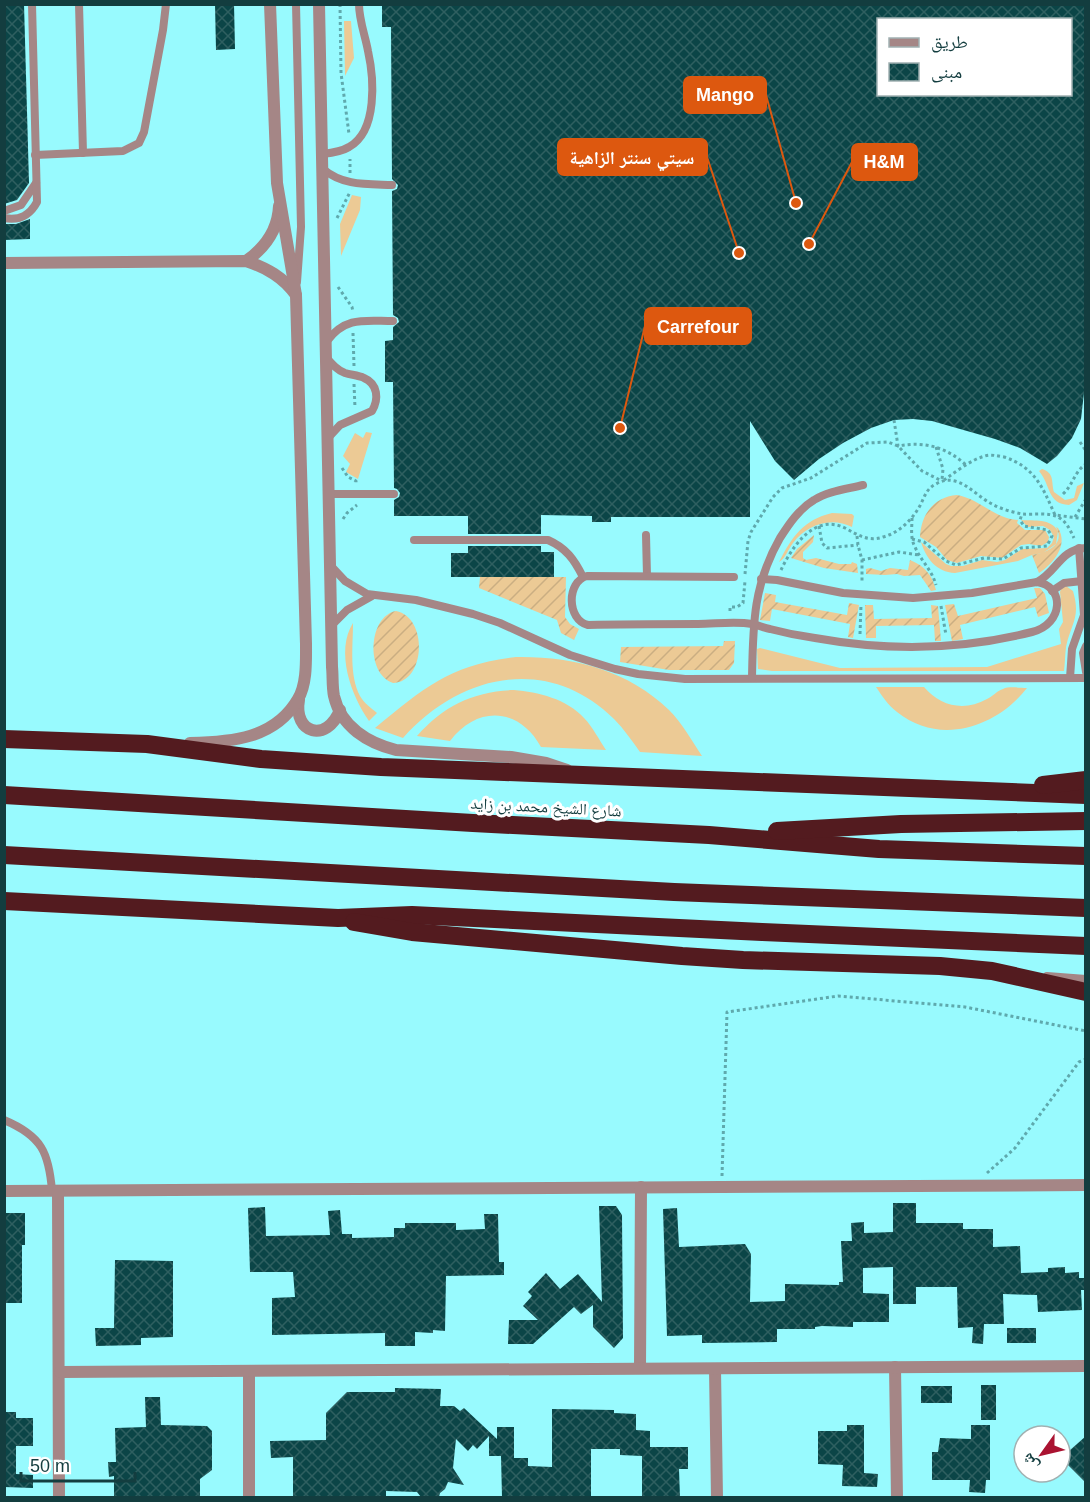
<svg xmlns="http://www.w3.org/2000/svg" width="1090" height="1502" font-family="Arial,'Noto Naskh Arabic',sans-serif">
<defs>
<pattern id="garden-furrows" width="10" height="10" patternUnits="userSpaceOnUse" patternTransform="scale(1.5)"><rect width="10" height="10" fill="#ecca95"/><path d="M-1 1l2-2M0 10L10 0M9 11l2-2" fill="none" stroke="#caae82"/></pattern>
<pattern id="building-cross-hatch" width="8" height="8" patternUnits="userSpaceOnUse" patternTransform="scale(1.5)"><rect width="8" height="8" fill="#0b4547"/><path d="M0 0l8 8M0 8l8-8" fill="none" stroke="#2e5f60"/></pattern>
</defs>
<rect width="100%" height="100%" fill="#98fafe"/>
<!-- grass -->
<g fill="#ecca95">
<polygon points="344,21 351,21 354,58 345,76"/>
<polygon points="352,195 361,197 360,210 341,256 340,224"/>
<polygon points="366,432 372,433 358,479 346,472 350,464 343,456 355,433 363,438"/>
<path d="M1042 469C1055 473 1051 482 1054 492L1065 500 1074 498 1077 486 1084 483 1077 500 1069 505C1047 504 1051 485 1039 471Z"/>
<path d="M832 513 852 514 854 516 852 527C831 516 806 525 793 543 788 549 786 558 779 562 792 537 803 520 832 513Z"/>
<path d="M1021 520C1035 521 1050 518 1058 531L1056 544 1043 553 1032 555 1018 561 955 573C936 572 926 558 921 542L946 564 951 566H963L982 560 997 562 1005 560 1022 549 1047 548 1052 543 1054 537 1050 530 1043 526 1028 527Z"/>
<path d="M1066 586 1073 591C1081 618 1071 623 1066 647 1065 655 1065 663 1064 671H772L758 669 757 649 760 648 840 668 987 667 1061 644 1059 629 1063 622 1060 592 1061 589Z"/>
<path d="M353 623C353 646 349 675 360 696 364 703 371 708 377 713L369 721C351 696 335 651 353 623Z"/>
<path d="M516 657C572 656 628 670 669 710 682 723 692 741 702 756L640 752C632 741 624 729 614 719 548 654 460 674 403 738L375 728C425 687 450 665 516 657Z"/>
<path d="M876 687H924C940 706 964 712 987 699 992 697 998 690 1003 689 1009 686 1020 688 1027 688 996 728 939 746 897 712 888 705 882 696 876 687Z"/>
<path d="M514 690C538 692 567 699 584 718 593 727 599 740 606 750L541 747C519 707 477 705 450 741L417 736C443 706 474 691 514 690Z"/>
</g>
<!-- garden -->
<g fill="url(#garden-furrows)">
<path d="M957 495C980 499 995 519 1018 520L1017 523 1025 530H1045L1049 537 1048 542 1041 546 1029 544 1021 545 1002 558 981 556 957 563 947 560 936 547 920 537C921 514 934 497 957 495Z"/>
<path d="M1056 527 1058 528C1069 545 1053 564 1039 573L1032 555C1046 553 1066 545 1056 527Z"/>
<polygon points="814,535 813,542 803,552 803,558 806,560 816,558 839,564 851,564 852,562 857,564 858,573 824,568 791,558 797,549"/>
<path d="M910 560C925 566 932 575 936 590L931 591 920 575 904 576 897 574 885 575 866 574V569L870 568 881 571 890 568 908 570Z"/>
<polygon points="480,577 566,577 565,617 570,624 579,629 574,640 561,633 557,620 479,588"/>
<polygon points="1034,588 1040,588 1045,594 1049,613 1038,617 1035,607 960,625 963,639 952,641 945,605 954,604 958,616 1037,598"/>
<polygon points="765,593 776,595 775,602 847,615 849,603 859,605 853,638 848,637 850,624 772,609 770,621 760,620"/>
<polygon points="865,605 873,605 874,619 932,618 931,605 938,606 941,641 935,641 934,625 876,626 876,638 866,638"/>
<path d="M396 611C428 617 426 682 393 683 365 674 368 616 396 611Z"/>
<polygon points="724,641 735,641 734,663 729,670 669,670 620,662 621,647 723,646"/>
</g>
<!-- building -->
<g fill="url(#building-cross-hatch)" fill-rule="evenodd">
<polygon points="4,4 24,4 29,183 17,200 4,204"/>
<polygon points="215,4 234,4 235,49 216,50"/>
<path d="M382 4H1086L1085 384 1081 419 1072 438 1057 456 1047 464 1020 448 995 439 932 421 913 419 894 420 871 428 843 443 819 459 794 480 775 461 750 421V517H611V522H592V516L541 515V534H468V516H394V500L399 497 400 493 397 489 394 488 393 382H385V341L393 340V327L399 322 398 318 393 315 392 191 397 189 398 185 392 179 391 27H382ZM879 20H1071V94H879Z"/>
<polygon points="30,219 30,239 4,240 4,224 16,224"/>
<polygon points="468,546 541,546 541,552 554,552 554,577 451,577 451,553 468,553"/>
<polygon points="893,1203 916,1203 916,1223 963,1223 963,1229 993,1229 993,1247 1020,1246 1021,1273 1048,1272 1048,1268 1065,1267 1065,1273 1079,1272 1079,1278 1086,1278 1086,1290 1081,1290 1082,1310 1038,1312 1037,1295 1003,1294 1004,1324 984,1324 983,1344 972,1343 973,1327 958,1328 957,1287 916,1287 916,1304 893,1304 893,1267 863,1268 863,1293 889,1294 889,1322 853,1322 853,1327 822,1326 815,1327 815,1329 777,1329 777,1342 702,1343 702,1335 667,1336 663,1209 677,1208 679,1247 745,1244 751,1254 750,1302 785,1301 785,1284 839,1285 839,1282 843,1282 841,1241 852,1241 851,1223 864,1222 864,1233 893,1232"/>
<polygon points="599,1206 616,1206 622,1215 623,1338 614,1348 593,1327 593,1305 581,1314 574,1307 533,1344 508,1344 509,1320 538,1320 523,1306 532,1296 528,1292 546,1273 560,1289 578,1274 602,1302"/>
<polygon points="265,1207 266,1236 330,1235 328,1211 340,1210 342,1234 352,1234 352,1238 394,1237 394,1228 405,1228 405,1223 456,1223 456,1230 485,1229 484,1214 498,1214 499,1262 504,1262 504,1275 446,1276 445,1331 433,1330 433,1333 415,1332 415,1346 385,1346 385,1333 272,1335 272,1298 295,1297 293,1272 250,1272 248,1208"/>
<polygon points="4,1213 25,1213 25,1245 22,1245 22,1303 4,1303"/>
<polygon points="115,1260 173,1261 173,1337 141,1338 141,1345 96,1346 95,1328 114,1328"/>
<rect x="1007" y="1328" width="29" height="15"/>
<rect x="981" y="1385" width="15" height="35"/>
<rect x="921" y="1386" width="31" height="17"/>
<polygon points="395,1388 441,1389 440,1406 454,1406 460,1411 464,1408 497,1439 497,1427 514,1427 514,1458 528,1458 528,1466 552,1467 552,1409 614,1410 614,1413 636,1414 636,1430 650,1431 650,1447 688,1447 688,1469 679,1469 680,1497 642,1497 642,1456 620,1455 620,1449 591,1449 591,1497 502,1497 501,1456 489,1456 489,1436 477,1449 473,1445 468,1451 456,1439 453,1468 464,1485 448,1482 445,1489 440,1493 439,1497 421,1497 417,1492 386,1491 386,1497 293,1497 293,1457 271,1458 270,1441 326,1440 326,1413 347,1392 395,1392"/>
<polygon points="145,1397 160,1397 161,1425 207,1426 212,1431 212,1470 200,1479 200,1497 114,1496 114,1476 109,1477 108,1462 116,1462 115,1428 146,1427"/>
<polygon points="4,1412 16,1412 16,1418 33,1418 33,1446 16,1446 16,1474 33,1475 33,1488 4,1487"/>
<polygon points="847,1425 864,1425 864,1473 878,1474 877,1487 842,1486 843,1465 818,1464 818,1431 847,1431"/>
<polygon points="971,1425 990,1425 990,1480 986,1480 985,1493 969,1492 970,1480 932,1480 932,1452 938,1452 940,1438 971,1439"/>
<polygon points="1086,1436 1086,1483 1061,1458"/>
</g>
<g fill="none" stroke-linecap="round" stroke-linejoin="round">
<!-- path -->
<g stroke="#5fa9ad" stroke-width="3" stroke-dasharray="3 3" stroke-linecap="butt">
<polyline points="340,4 341,73 349,134"/>
<polyline points="350,173 350,159"/>
<polyline points="337,218 350,192"/>
<polyline points="338,287 352,307 353,312"/>
<polyline points="353,333 354,366"/>
<polyline points="354,384 355,408"/>
<path d="M894 420 898 446C924 441 947 447 967 466"/>
<polyline points="1080,442 1086,451"/>
<polyline points="936,447 943,469 942,480"/>
<polyline points="342,468 348,477 356,481 356,484"/>
<path d="M944 480C956 472 970 460 985 456 991 454 997 456 1004 457 1035 467 1043 488 1055 515L1086 519"/>
<path d="M1063 494C1073 485 1074 472 1086 464"/>
<polyline points="1075,517 1086,499"/>
<path d="M912 518C912 528 910 538 915 547 921 561 932 570 936 585"/>
<polyline points="343,519 347,513 357,505"/>
<polyline points="819,526 822,543 827,548 858,545"/>
<polyline points="857,536 858,545 862,560 862,583"/>
<polyline points="912,539 924,542 946,561 956,565 984,558 1003,559 1021,548 1047,546 1052,536 1048,530 1024,526 1020,520 1022,514"/>
<polyline points="862,560 899,552 919,555"/>
<path d="M781 570C792 547 814 513 845 528 858 535 868 542 883 537 898 533 910 522 918 509 924 500 925 489 936 484 958 471 974 495 992 504 1001 509 1012 512 1022 514 1033 515 1048 512 1058 517 1067 522 1070 530 1074 538"/>
<polyline points="745,574 748,541 751,532 773,497 782,488 811,478 867,443 888,442 898,446 922,471 940,480"/>
<polyline points="941,606 946,635"/>
<polyline points="730,611 730,607 737,607 743,603 745,581"/>
<polyline points="860,634 861,605"/>
<polyline points="987,1173 1015,1148 1079,1062 1086,1059"/>
<polyline points="722,1176 727,1012 838,996 965,1007 1086,1031"/>
</g>
<!-- service -->
<g stroke="#a58686" stroke-width="8">
<polyline points="79,4 83,153"/>
<polyline points="296,4 301,227 297,282"/>
<path d="M322 154C331 153 341 152 349 147 378 131 374 78 368 51 365 35 359 20 359 4"/>
<polyline points="35,155 123,151 139,143 144,132 163,30 166,4"/>
<path d="M323 169C343 186 367 184 392 185"/>
<polyline points="4,211 21,205 36,183"/>
<path d="M4 218C20 221 30 215 37 202L32 4"/>
<path d="M327 341C346 316 365 321 393 321"/>
<path d="M326 357C332 364 337 370 345 373 351 375 358 375 364 378 378 384 379 399 372 411L340 425 328 438"/>
<polyline points="329,494 394,494"/>
<polyline points="646,535 647,576"/>
<path d="M414 540H548C566 548 574 559 583 577"/>
<polyline points="331,566 345,581 367,594 416,600 473,614 500,623 570,655 615,669 638,674 685,679 1086,678"/>
<path d="M734 577 587 576C566 582 567 620 588 625 624 624 661 624 698 624 715 624 735 621 752 624 758 625 764 628 770 629 785 633 800 636 815 638 887 651 961 650 1032 632 1064 624 1065 586 1037 582L972 593 913 598 843 593 777 580 761 579"/>
<path d="M1037 582C1057 572 1060 549 1086 548"/>
<polyline points="1052,591 1064,583 1082,581"/>
<polyline points="332,625 347,610 372,596"/>
<polyline points="1086,646 1083,653 1086,672"/>
<path d="M752 678C753 625 753 585 780 538 789 524 799 509 814 500 828 491 847 489 863 485"/>
<polyline points="1070,678 1072,649 1084,615 1079,548"/>
<polyline points="1047,976 1086,979"/>
<path d="M4 1120C42 1136 49 1153 52 1191"/>
</g>
<!-- minor -->
<g stroke="#a58686" stroke-width="12">
<path d="M246 261C266 247 278 230 279 206"/>
<path d="M4 263 246 261C267 268 283 277 296 295"/>
<polyline points="4,1191 1086,1185"/>
<polyline points="58,1191 59,1498"/>
<polyline points="895,1367 897,1498"/>
<polyline points="640,1368 641,1187"/>
<polyline points="715,1369 717,1498"/>
<polyline points="249,1371 249,1498"/>
<polyline points="60,1372 1086,1366"/>
</g>
<!-- tertiary -->
<g stroke="#a58686" stroke-width="12">
<path d="M319 4 332 667C333 676 332 686 334 696 341 727 368 743 396 750L511 757 546 763 567 770"/>
<path d="M299 700C293 734 327 743 340 710"/>
<path d="M190 743C231 742 275 739 298 699 307 684 306 661 306 644L296 295 277 183 270 4"/>
</g>
<!-- motorway -->
<g stroke="#531b1f" stroke-width="18">
<polyline points="4,739 147,744 261,759 381,767 1086,795"/>
<polyline points="1043,785 1086,780"/>
<polyline points="4,795 473,823 709,835 879,849 1086,856"/>
<polyline points="777,831 901,824 1086,821"/>
<polyline points="4,855 674,892 1086,908"/>
<polyline points="4,901 338,918 412,915 762,932 1086,946"/>
<polyline points="354,922 412,932 682,956 743,960 940,966 992,971 1086,992"/>
</g>
</g>
<g text-anchor="middle" dominant-baseline="central" stroke-width="6" stroke-linejoin="round" paint-order="stroke">
<!-- street labels -->
<g font-size="16" fill="#133d3f" stroke="#fff">
<text transform="translate(546 807) rotate(3)">شارع الشيخ محمد بن زايد</text>
</g>
</g>
<!-- callouts -->
<path fill="none" stroke="#dd580f" stroke-width="2" d="M796 203L766 95M739 253L707 157M809 244L852 162M620 428L645 326"/>
<g fill="#dd580f" stroke="#fff" stroke-width="2">
<circle cx="796" cy="203" r="6"/>
<circle cx="739" cy="253" r="6"/>
<circle cx="809" cy="244" r="6"/>
<circle cx="620" cy="428" r="6"/>
</g>
<g fill="#dd580f" stroke="#dd580f" stroke-width="2">
<rect x="684" y="77" width="82" height="36" rx="6"/>
<rect x="558" y="139" width="149" height="36" rx="6"/>
<rect x="852" y="144" width="65" height="36" rx="6"/>
<rect x="645" y="308" width="106" height="36" rx="6"/>
</g>
<g font-size="18" text-anchor="middle" font-weight="bold" fill="#fff">
<text x="725" y="101">Mango</text>
<text x="632" y="164">سيتي سنتر الزاهية</text>
<text x="884" y="168">H&amp;M</text>
<text x="698" y="333">Carrefour</text>
</g>
<!-- border -->
<rect width="1090" height="1502" fill="none" stroke="#133d3f" stroke-width="12"/>
<!-- legend -->
<rect x="877" y="18" width="195" height="78" fill="#ffffff" stroke="#a1b1b2" stroke-width="1.5"/>
<rect x="889" y="38" width="30" height="9" fill="#a58686" stroke="#a1b1b2" stroke-width="1.5"/>
<text x="931" y="48" font-size="18" fill="#133d3f">طريق</text>
<rect x="889" y="63" width="30" height="18" fill="url(#building-cross-hatch)" stroke="#a1b1b2" stroke-width="1.5"/>
<text x="931" y="78" font-size="18" fill="#133d3f">مبنى</text>
<!-- north arrow -->
<g transform="translate(1042 1454) rotate(236)"><circle r="28" fill="#ffffff" stroke="#a1b1b2" stroke-width="1.5"/>
<path d="M0-4.5L10 22L0 15L-10 22Z" fill="#aa1331"/>
<text y="-9" font-size="16" font-weight="bold" text-anchor="middle" fill="#133d3f">ش</text>
</g>
<!-- scale -->
<path d="M21 1472v9h114v-9" fill="none" stroke="#133d3f" stroke-width="3"/>
<text x="30" y="1472" font-size="18" fill="#133d3f" stroke="#ffffff" stroke-width="4.5" paint-order="stroke">50 m</text>
</svg>
